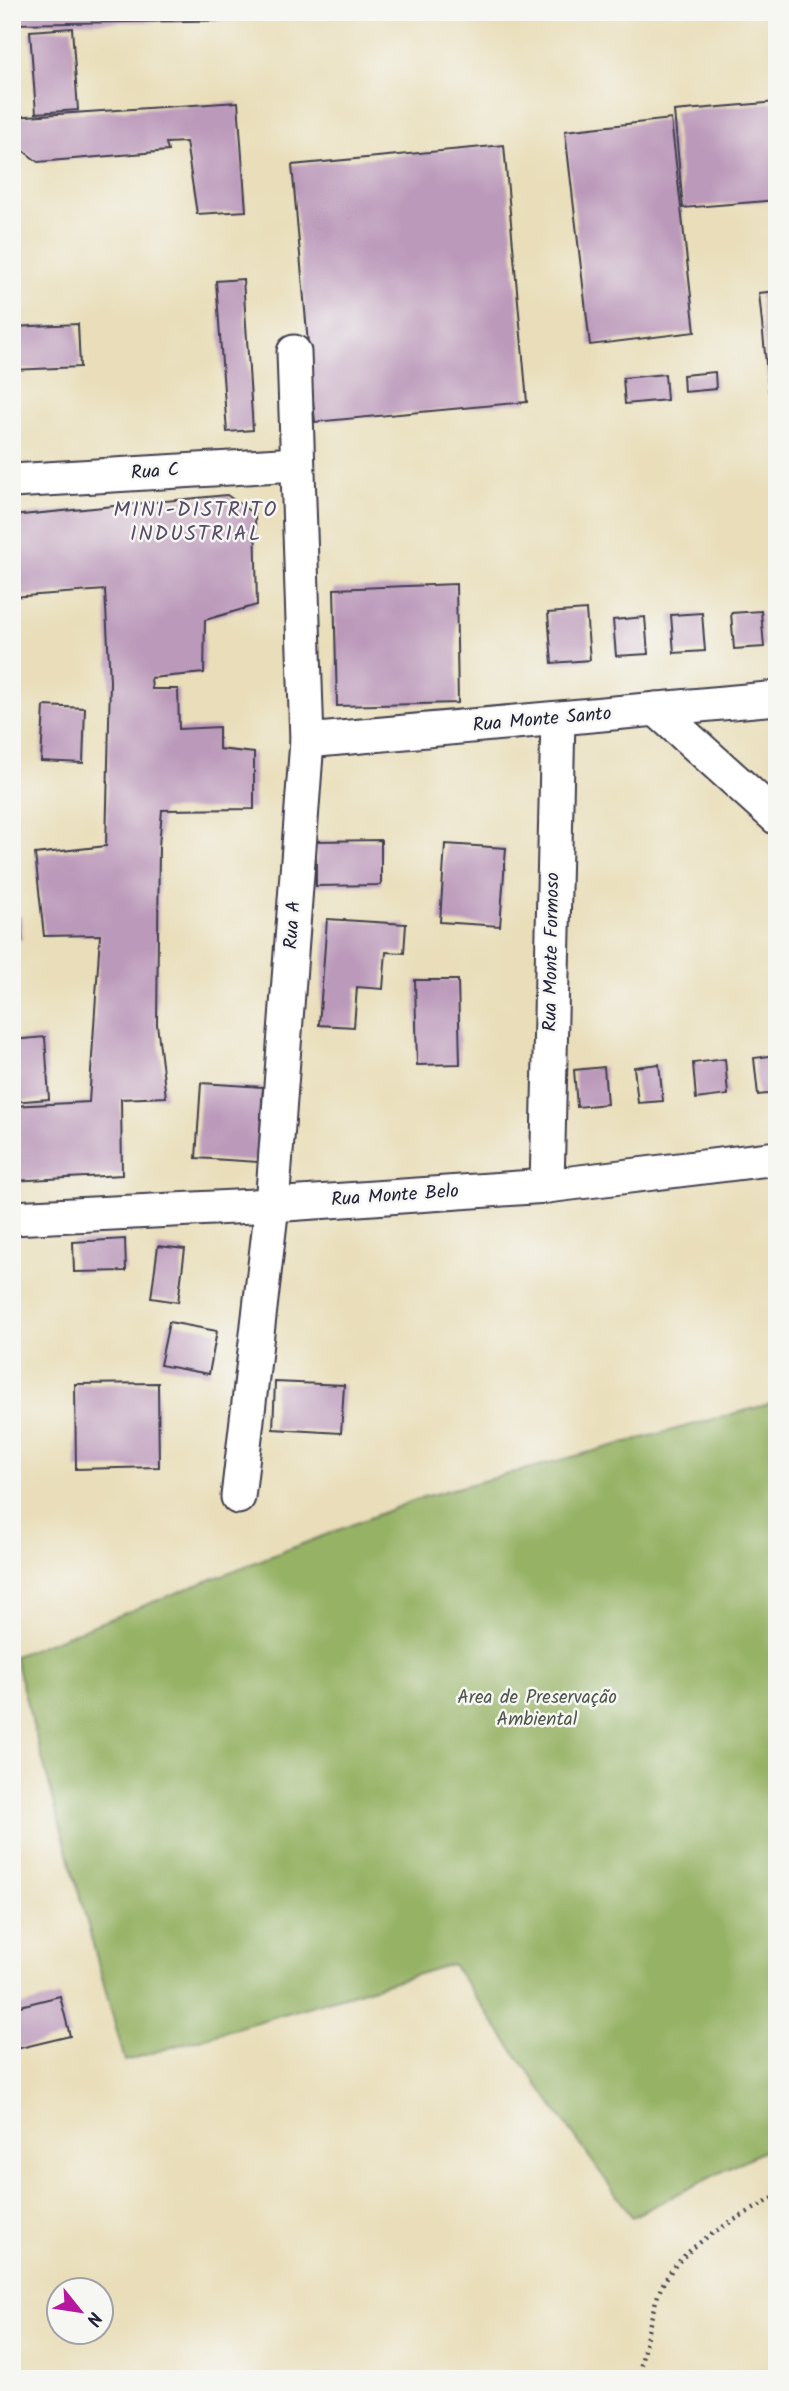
<svg xmlns="http://www.w3.org/2000/svg" width="789" height="2391" font-family="Kalam,sans-serif">
<rect width="100%" height="100%" fill="#f6f6f2"/>
<filter id="ink" filterUnits="userSpaceOnUse"><feTurbulence type="fractalNoise" baseFrequency=".0143" numOctaves="2"/><feDisplacementMap in="SourceGraphic" scale="14" xChannelSelector="R" yChannelSelector="G"/><feConvolveMatrix kernelMatrix="1 2 1 2 8 2 1 2 1" color-interpolation-filters="sRGB"/></filter>
<filter id="wash" filterUnits="userSpaceOnUse"><feTurbulence type="fractalNoise" baseFrequency=".00686" numOctaves="4" result="noise"/><feDisplacementMap in="SourceGraphic" scale="28" xChannelSelector="R" yChannelSelector="G"/><feGaussianBlur stdDeviation="1.57" result="paint"/><feColorMatrix in="noise" values="0 0 0 0 0 0 0 0 0 0 0 0 0 0 0 0 0 1.4 0 .05"/><feComposite in="paint" operator="in"/></filter>
<g filter="url(#wash)">
<rect width="100%" height="100%" fill="#e9deb9"/>
<!-- forest -->
<polygon fill="#96b265" stroke="#5c6a50" stroke-width="2" points="777,1402 777,2144 632,2217 452,1964 125,2061 14,1656 423,1497"/>
<g id="blocks">
<!-- building -->
<g fill="#bb99ba">
<polygon points="12,12 242,12 242,20 12,24"/>
<polygon points="72,28 78,110 36,113 30,31"/>
<polygon points="238,102 246,211 197,214 186,142 166,143 168,151 38,162 12,142 12,117"/>
<polygon points="777,102 777,200 683,208 674,111"/>
<polygon points="671,119 695,332 590,345 565,131"/>
<polygon points="504,145 527,402 315,422 292,165"/>
<polygon points="243,279 253,430 227,432 216,281"/>
<polygon points="777,291 777,393 769,394 759,293"/>
<polygon points="78,324 80,367 12,370 12,327"/>
<polygon points="715,372 716,389 684,392 683,375"/>
<polygon points="665,374 667,400 625,404 623,378"/>
<polygon points="227,495 255,515 257,605 205,620 204,673 151,678 152,689 178,689 179,729 219,727 219,749 254,753 254,809 162,810 159,846 157,1024 166,1097 121,1099 122,1175 12,1181 12,1106 89,1102 100,935 44,936 35,854 106,846 110,681 105,590 12,597 12,516"/>
<polygon points="456,584 458,703 337,706 334,589"/>
<polygon points="586,610 590,660 552,663 548,613"/>
<polygon points="761,611 764,647 734,649 731,613"/>
<polygon points="702,613 705,651 674,653 671,615"/>
<polygon points="645,617 648,654 616,656 613,620"/>
<polygon points="44,706 85,708 83,763 41,761"/>
<polygon points="381,840 381,885 316,886 316,841"/>
<polygon points="445,844 506,848 500,926 440,922"/>
<polygon points="12,916 21,916 22,940 12,940"/>
<polygon points="327,919 406,924 404,953 386,952 383,989 357,987 354,1027 319,1025"/>
<polygon points="415,980 458,980 460,1064 417,1065"/>
<polygon points="45,1037 49,1099 12,1102 12,1040"/>
<polygon points="777,1055 777,1093 758,1095 754,1058"/>
<polygon points="725,1059 728,1095 696,1099 693,1063"/>
<polygon points="659,1064 663,1101 638,1103 634,1067"/>
<polygon points="604,1067 607,1104 577,1107 574,1070"/>
<polygon points="201,1083 263,1087 258,1162 196,1158"/>
<polygon points="125,1239 126,1271 74,1272 73,1242"/>
<polygon points="158,1246 185,1249 178,1302 151,1298"/>
<polygon points="169,1322 217,1331 209,1374 160,1365"/>
<polygon points="275,1382 344,1385 341,1433 273,1429"/>
<polygon points="158,1383 159,1467 76,1469 75,1384"/>
<polygon points="60,1996 70,2036 12,2050 12,2008"/>
</g>
</g>
</g>
<g filter="url(#ink)">
<use href="#blocks" fill-opacity="0" stroke="#403e4e" stroke-width="2"/>
<g fill="none" stroke-linecap="round" stroke-linejoin="round">
<defs>
<g id="street">
<polyline points="12,481 297,464"/>
<polyline points="656,709 777,818"/>
<polyline points="307,741 777,698"/>
<polyline points="547,1186 558,719"/>
<polyline points="12,1218 272,1205 547,1186 777,1158"/>
<polyline points="238,1497 272,1205 307,741 294,352"/>
</g>
</defs>
<!-- street casing -->
<use href="#street" stroke="#403e4e" stroke-width="37"/>
<!-- path -->
<path stroke="#403e4e" stroke-width="4.5" stroke-dasharray="2 5" stroke-linecap="butt" d="M638 2379C644 2351 649 2321 658 2295 677 2245 734 2221 777 2196"/>
<!-- street -->
<use href="#street" stroke="#fff" stroke-width="33"/>
</g>
</g>
<g text-anchor="middle" dominant-baseline="central" stroke-width="5" stroke-linejoin="round" paint-order="stroke">
<!-- street labels -->
<g font-size="19" fill="#22223b" stroke="#f6f6f2">
<text transform="translate(155 472) rotate(-4)">Rua C</text>
<text transform="translate(542 720) rotate(-5)">Rua Monte Santo</text>
<text transform="translate(293 925) rotate(-86)">Rua A</text>
<text transform="translate(552 952) rotate(-89)">Rua Monte Formoso</text>
<text transform="translate(395 1196) rotate(-4)">Rua Monte Belo</text>
</g>
<!-- park labels -->
<g font-size="19" fill="#50564c" stroke="#f6f6f2">
<text x="537" y="1698">Area de Preservação<tspan x="537" dy="22">Ambiental</tspan></text>
</g>
<!-- neighbourhood labels -->
<g font-size="21" letter-spacing="2" fill="#584c67" stroke="#f6f6f2">
<text x="196" y="510">MINI-DISTRITO<tspan x="196" dy="24">INDUSTRIAL</tspan></text>
</g>
</g>
<!-- margin -->
<rect width="789" height="2391" fill="none" stroke="#f6f6f2" stroke-width="42"/>
<!-- north arrow -->
<g transform="translate(80 2311) rotate(120)"><circle r="33" fill="#f6f6f2" stroke="#a1a1a9" stroke-width="2"/>
<path d="M0-5L12 26L0 18L-12 26Z" fill="#b5179e"/>
<text y="-10" font-size="19" font-weight="bold" text-anchor="middle" fill="#22223b">N</text>
</g>
</svg>
